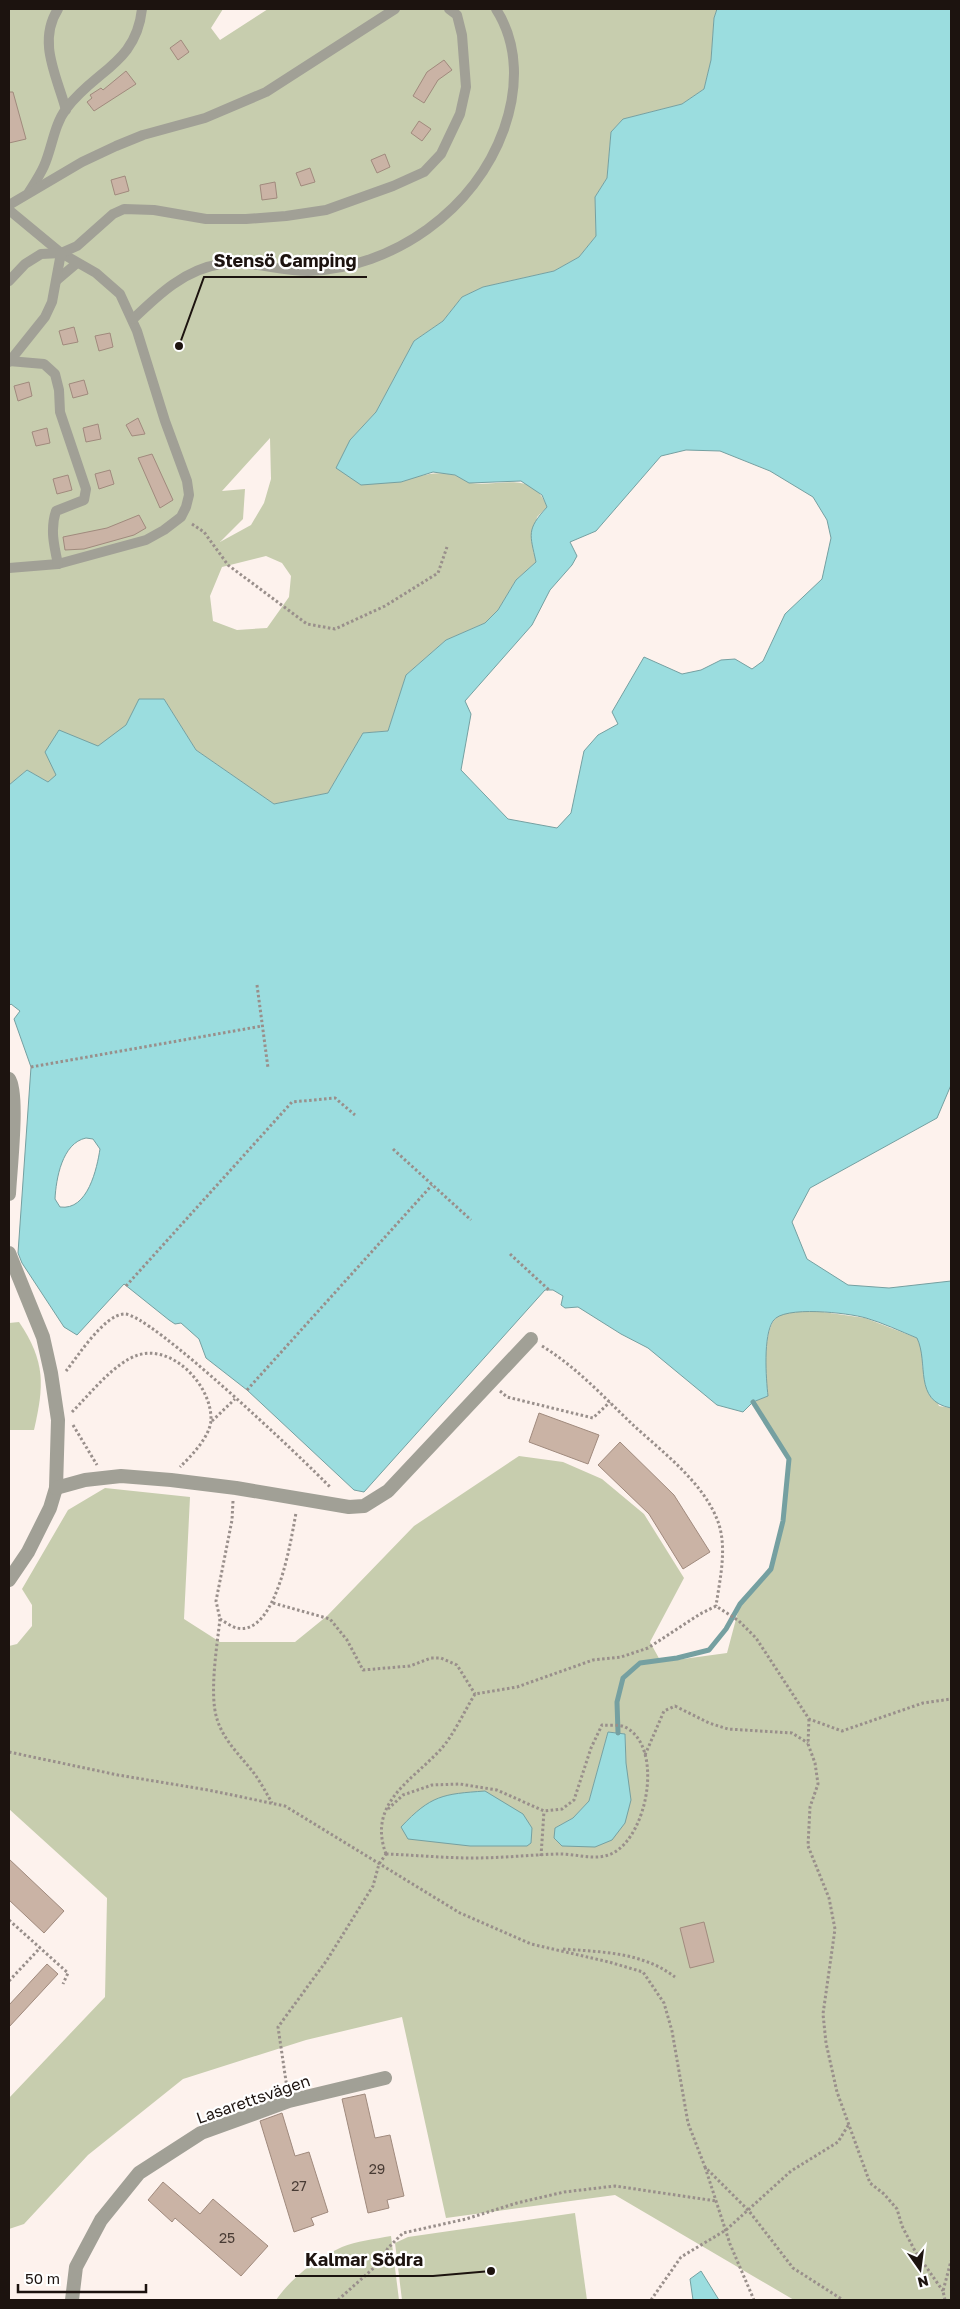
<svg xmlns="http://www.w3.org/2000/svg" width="960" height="2309" font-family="'Golos Text',sans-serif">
<rect width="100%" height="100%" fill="#fdf2ed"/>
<!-- green -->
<g fill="#c7cdae" fill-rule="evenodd">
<path d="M9 9H223L211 28 220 40 268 9H717L714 18 711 60 704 89 682 104 623 119 611 132 607 178 595 197 596 236 579 257 554 271 483 287 462 297 443 321 414 341 376 412 350 440 401 482C419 476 434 470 454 475 460 476 465 482 471 483 501 487 533 469 547 507L537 517 533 549 536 562 516 580 498 610 485 623 446 640 406 675 388 731 363 733 328 793 274 804 196 750 164 699 48 782 27 770 9 785ZM270 438 271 479 264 503 251 525 220 542 243 519 245 489 222 491ZM266 556 282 563 291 576 289 597 267 628 237 630 213 621 210 596 222 567Z"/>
<path d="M816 1311 865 1318 917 1338 922 1348V1366L939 1406 951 1408V2300H794L615 2195 446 2218 402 2017 306 2040 183 2079 88 2155 24 2224 9 2229V2098L105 1997 107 1898 9 1809V1646L17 1644 32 1626V1605L22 1589 68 1510 105 1488 190 1497 184 1619 220 1642H295L327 1616 414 1526 519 1456 563 1462 602 1479 644 1514 684 1578 650 1642 661 1662 727 1653 740 1604 771 1569 783 1521 789 1459 753 1402 768 1396C766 1378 761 1323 781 1314 790 1310 806 1312 816 1311ZM608 1732 625 1734 626 1763 562 1846 555 1828 573 1818 589 1801Z"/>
<path d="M19 1322C46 1362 44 1386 34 1430H9V1323Z"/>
<polygon points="575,2213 587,2300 402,2300 395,2243 408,2237"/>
<path d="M391 2236 399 2300H276C291 2278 317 2258 342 2247 356 2241 375 2239 391 2236Z"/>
</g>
<!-- water -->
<g fill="#9bdddf" stroke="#75a0a1" fill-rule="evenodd">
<path d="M717 9H951V1085L937 1118 810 1188 792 1222 807 1259 848 1285 889 1288 951 1281V1408C913 1401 929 1363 917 1338 900 1331 883 1323 866 1318 849 1313 783 1305 773 1321 763 1336 766 1378 768 1396L753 1402 743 1412 717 1405 648 1348 621 1334 578 1307 565 1308 561 1305 563 1296 553 1290H545L364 1492 354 1490 247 1390 206 1358 199 1339 181 1323 175 1324 169 1320 124 1284 77 1335 64 1327 22 1263 18 1253 31 1067 14 1019 20 1011 11 1004 9 1006V785L27 770 48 782 56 775 45 752 59 730 98 746 126 725 139 699H164L196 750 274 804 328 793 363 733 388 731 406 675 446 640 485 623 498 610 516 580 536 562C530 534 526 530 547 507L542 495 521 481 469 483 455 475 433 472 401 482 361 485 336 468 350 440 376 412 414 341 443 321 462 297 483 287 554 271 579 257 596 236 595 197 607 178 611 132 623 119 682 104 704 89 711 60 714 18ZM686 450 720 451 770 471 813 497 827 520 831 538 822 579 785 614 763 661 752 669 735 659 721 660 701 670 682 674 644 657 612 712 618 724 598 735 584 751 571 813 557 828 508 819 461 770 471 714 465 701 532 625 550 590 572 565 577 556 570 542 596 531 661 456ZM86 1138 93 1139 100 1149C97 1168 88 1211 60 1207L55 1199C56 1179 62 1143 86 1138Z"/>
<polygon points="608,1732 625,1734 626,1763 631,1800 625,1823 612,1840 595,1847 562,1846 554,1838 555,1828 573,1818 589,1801"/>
<path d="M485 1791 523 1814 532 1828 531 1843 527 1846H470L408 1839 401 1827C431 1795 443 1794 485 1791Z"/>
<polygon points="701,2271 719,2300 693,2300 690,2279"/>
</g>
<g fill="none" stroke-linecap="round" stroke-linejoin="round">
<!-- stream -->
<polyline stroke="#75a0a1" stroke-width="5" points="618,1733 617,1702 623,1678 640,1663 677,1658 709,1650 726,1629 740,1604 771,1569 783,1521 789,1459 753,1402"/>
</g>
<!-- building -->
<g fill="#cab3a5" stroke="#a08a7d">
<polygon points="181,40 189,52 178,60 170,48"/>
<polygon points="444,60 452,70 438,80 424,103 413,96 427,72"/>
<polygon points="126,71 136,84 94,111 87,102 92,98 90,95 101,88 103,90"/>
<polygon points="9,92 13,92 26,139 9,143"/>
<polygon points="419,121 431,129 422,141 411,133"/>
<polygon points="385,154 390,167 377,173 371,160"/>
<polygon points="310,168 315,182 301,186 296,173"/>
<polygon points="125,176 129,191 115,195 111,180"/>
<polygon points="275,182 277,198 262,200 260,185"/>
<polygon points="74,327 78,342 63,345 59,331"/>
<polygon points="110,333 113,347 99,351 95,336"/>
<polygon points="84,380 88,394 73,398 69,384"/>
<polygon points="29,382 32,396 18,401 14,386"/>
<polygon points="138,418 145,434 132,436 126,425"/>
<polygon points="98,424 101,439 86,442 83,428"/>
<polygon points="47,428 50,443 36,446 32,432"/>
<polygon points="152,454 173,500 160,508 138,458"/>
<polygon points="110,470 114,484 99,489 95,474"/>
<polygon points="68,475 72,490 57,494 53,479"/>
<polygon points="139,515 146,528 134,535 84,549 65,550 63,537 107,528"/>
<polygon points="539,1413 599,1435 588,1464 529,1442"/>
<polygon points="620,1442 674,1495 710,1552 683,1569 649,1514 598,1465"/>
<polygon points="9,1859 64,1911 44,1933 9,1900"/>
<polygon points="704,1922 714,1962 690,1968 680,1928"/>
<polygon points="47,1964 58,1974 9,2027 9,2005"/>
<polygon points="365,2094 375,2138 390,2135 404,2196 387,2200 389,2208 368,2213 342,2099"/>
<polygon points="282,2113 295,2156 309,2152 328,2212 311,2218 314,2225 294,2232 260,2121"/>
<polygon points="163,2182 200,2214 213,2199 268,2246 241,2276 175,2218 172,2222 148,2200"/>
</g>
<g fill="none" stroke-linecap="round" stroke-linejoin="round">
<!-- path -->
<g stroke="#998f8b" stroke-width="3" stroke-dasharray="2.5 2.5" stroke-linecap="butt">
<polyline points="192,524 204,532 228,565 307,624 335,629 385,606 438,573 447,547"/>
<polyline points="257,985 268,1068"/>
<polyline points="31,1067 262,1026"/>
<polyline points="393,1149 471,1220"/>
<polyline points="510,1254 549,1290"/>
<polyline points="126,1286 292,1102 335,1098 355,1115"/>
<path d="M542 1346C575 1366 603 1396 631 1423 661 1451 701 1480 717 1519 728 1546 720 1578 716 1606"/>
<path d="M66 1371C78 1356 104 1315 124 1314 149 1312 306 1462 331 1488"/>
<polyline points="247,1390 432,1185"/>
<polyline points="500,1391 507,1397 593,1418 610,1402"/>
<path d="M72 1412C90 1394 114 1363 138 1355 173 1344 212 1386 211 1420 210 1437 191 1456 180 1467"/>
<polyline points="212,1421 235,1399"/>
<polyline points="73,1425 97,1465"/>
<path d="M233 1501 232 1520 216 1601 220 1619C225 1622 232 1627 237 1628 277 1636 291 1539 296 1513"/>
<polyline points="273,1603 330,1619 347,1640 363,1670 410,1666 431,1658 441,1658 457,1665 475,1694"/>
<path d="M220 1619C217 1646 209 1694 217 1719 224 1742 243 1758 256 1776 262 1785 267 1794 272 1803"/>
<polyline points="809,1719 808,1744 815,1763 818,1784 810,1807 808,1846 829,1898 835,1929 823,2014 826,2043 837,2092 870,2183 884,2194 897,2209 902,2226 915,2251 943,2291"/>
<polyline points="9,1752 118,1775 208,1790 285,1806 460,1913 531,1944 609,1962 643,1972 664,2003 672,2031 688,2123 705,2167 749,2211 793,2268 843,2300"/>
<polyline points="645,1755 664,1711 675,1706 709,1723 728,1729 792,1733 808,1743"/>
<path d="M386 1854C367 1803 412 1781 441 1749 453 1736 465 1710 475 1694L517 1687 593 1660 621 1657 648 1648 700 1614 716 1606 739 1621 756 1638 809 1719 842 1731 923 1703 951 1699"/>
<path d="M386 1854C415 1855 444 1858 473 1858 501 1858 529 1855 557 1854 575 1853 596 1862 613 1853 648 1835 664 1746 625 1727 619 1724 609 1726 602 1725L591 1748 574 1800 562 1809 544 1811 497 1790 460 1784 432 1785 403 1795 388 1809"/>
<polyline points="541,1856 544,1811"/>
<polyline points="9,1920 68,1973 63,1984"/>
<path d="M563 1949C602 1952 642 1952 675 1977"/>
<polyline points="9,1981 40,1948"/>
<polyline points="287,2088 278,2027 327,1960 373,1886 379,1864 386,1854"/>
<polyline points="705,2167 730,2244 754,2300"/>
<polyline points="338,2300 377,2265 388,2248 403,2233 466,2219 517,2203 564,2192 615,2186 716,2201"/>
<polyline points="651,2300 681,2257 726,2230 791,2171 838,2142 849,2124"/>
<polyline points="945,2300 943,2291 951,2261"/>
</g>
<!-- service -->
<g stroke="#a1a096" stroke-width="10">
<path d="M58 9C37 42 57 76 66 110"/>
<path d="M29 192C34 184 40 175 44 166 52 148 54 125 66 109 95 70 136 64 142 9"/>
<polyline points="9,205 82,162 116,146 143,135 205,118 266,92 395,9"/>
<polyline points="9,210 61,253 96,273 120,294 137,331 165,421 187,481 189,495 186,507 181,517 164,530 146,540 58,564 9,568"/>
<polyline points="57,280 77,263"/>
<polyline points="9,281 25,264 41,254 61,253 77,246 113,214 124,209 154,210 206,219 246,219 286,216 326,210 393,186 424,172 441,154 460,114 466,87 462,35 457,15 449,9"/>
<path d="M133 319C158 295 185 269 221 264 250 260 279 271 308 271 394 268 475 210 504 129 518 89 519 45 496 9"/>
<path d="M9 361 44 364 55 374 59 390 60 412 86 489 84 500 56 511C50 529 54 546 58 564"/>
<polyline points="9,362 45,317 52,302 61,253"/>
</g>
<!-- minor -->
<g stroke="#a1a096" stroke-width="14">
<path d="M9 1079C19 1093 10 1172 9 1194"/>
<polyline points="9,1253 43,1337 51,1373 58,1420 56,1488 50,1508 28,1552 9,1580"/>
<polyline points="56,1488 85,1480 121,1476 171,1480 236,1488 349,1507 364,1506 388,1491 531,1339"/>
<polyline points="72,2300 76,2267 101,2220 139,2173 201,2133 289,2101 385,2078"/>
</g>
</g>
<g text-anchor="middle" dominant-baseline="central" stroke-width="4.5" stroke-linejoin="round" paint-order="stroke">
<!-- number labels -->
<g font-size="14" fill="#483b34">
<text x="377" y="2168">29</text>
<text x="299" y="2185">27</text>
<text x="227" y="2237">25</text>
</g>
<!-- street labels -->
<g font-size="16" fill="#1c130f" stroke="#fff">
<text transform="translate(253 2099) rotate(-19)">Lasarettsvägen</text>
</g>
</g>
<!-- callouts -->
<path fill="none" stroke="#1c130f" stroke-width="2" d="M179 346L204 277H367M491 2271L433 2276H295"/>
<g fill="#1c130f" stroke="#fff" stroke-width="2">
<circle cx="179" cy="346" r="5"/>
<circle cx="491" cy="2271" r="5"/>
</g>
<g font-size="18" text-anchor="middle" font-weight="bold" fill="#1c130f" stroke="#fff" stroke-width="4.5" stroke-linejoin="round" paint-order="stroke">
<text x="285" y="267">Stensö Camping</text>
<text x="364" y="2266">Kalmar Södra</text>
</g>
<!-- border -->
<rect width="960" height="2309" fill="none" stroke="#1c130f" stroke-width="20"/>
<!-- north arrow -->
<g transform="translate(920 2269) rotate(166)" stroke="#ffffff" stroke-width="4" paint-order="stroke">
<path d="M0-4L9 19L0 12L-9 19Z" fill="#1c130f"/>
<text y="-8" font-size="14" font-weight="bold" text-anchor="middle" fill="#1c130f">N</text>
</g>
<!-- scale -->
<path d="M18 2284v8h128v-8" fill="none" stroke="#1c130f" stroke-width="2.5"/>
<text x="25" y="2284" font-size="15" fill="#1c130f" stroke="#ffffff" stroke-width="4" paint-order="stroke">50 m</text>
</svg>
